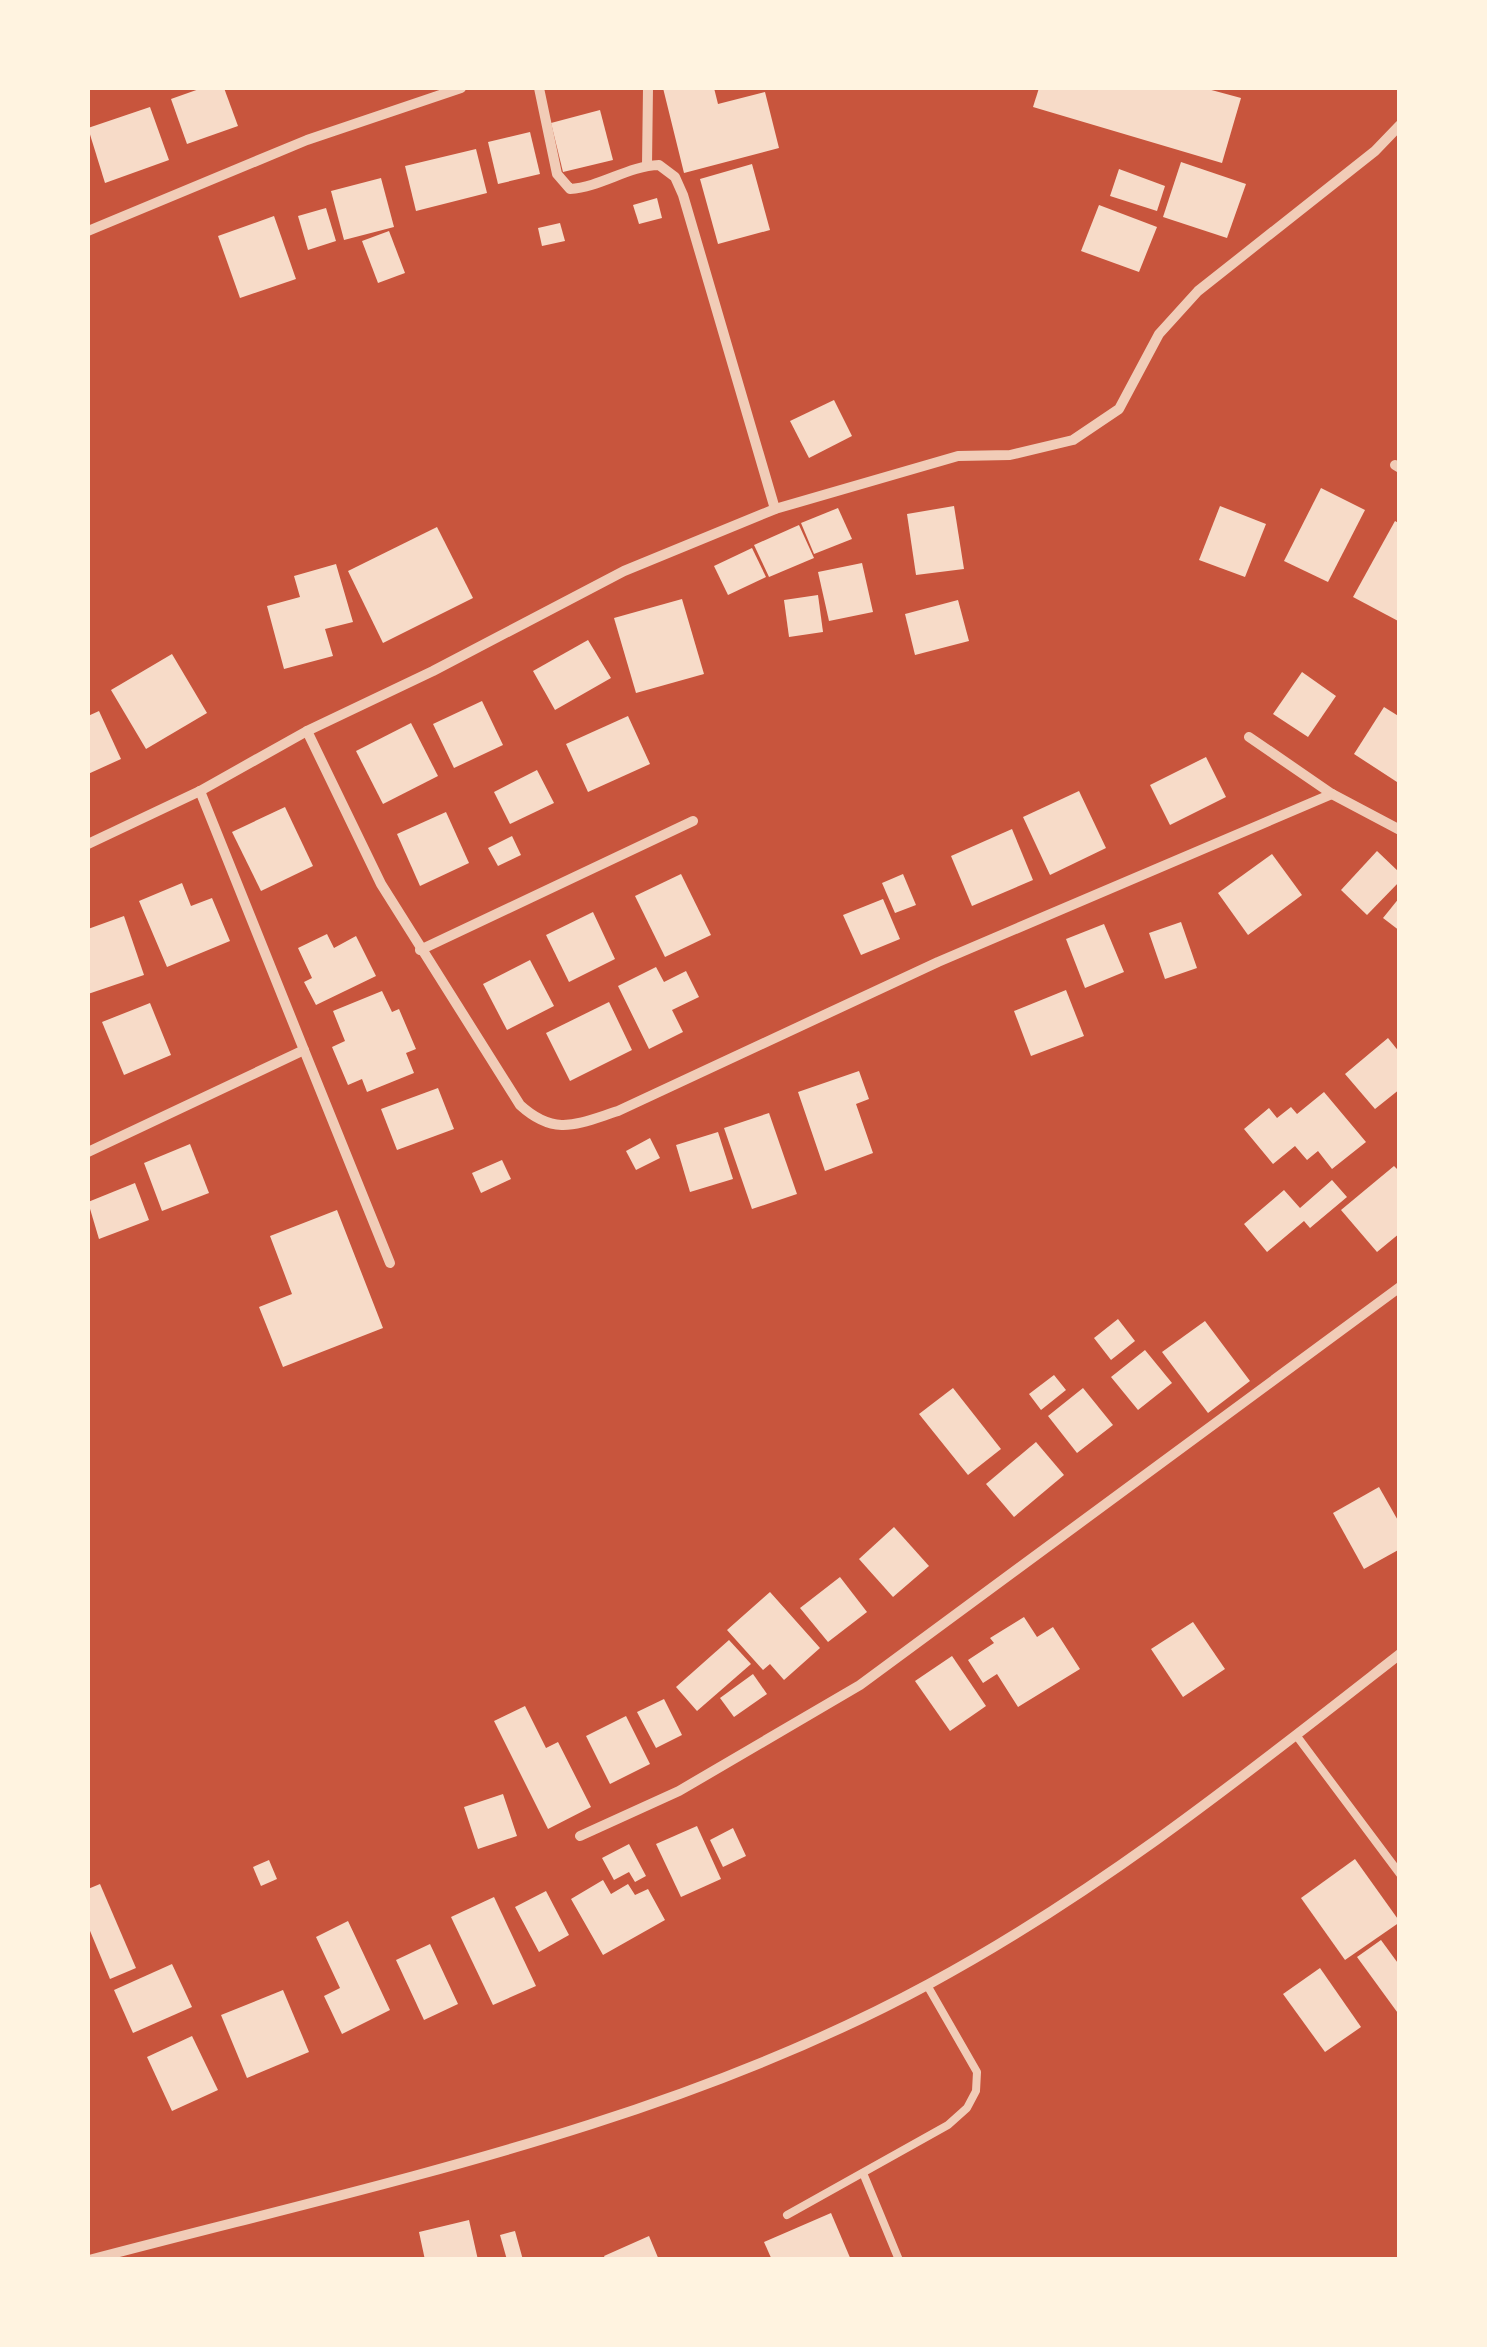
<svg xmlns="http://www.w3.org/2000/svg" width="1487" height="2347" font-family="Cabin,sans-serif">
<rect width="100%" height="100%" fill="#c8553d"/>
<!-- building -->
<g fill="#f7dbc8">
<polygon points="202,88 224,88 238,126 187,144 171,99"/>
<polygon points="663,88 714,88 718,104 765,92 779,148 684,173"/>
<polygon points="1039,88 1204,88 1241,98 1222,163 1033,107"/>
<polygon points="150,107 169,160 105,183 88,128"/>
<polygon points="600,110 613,160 563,172 551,123"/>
<polygon points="530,132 540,174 498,184 488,142"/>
<polygon points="476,149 487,193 416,211 405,166"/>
<polygon points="1181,162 1246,184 1227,238 1163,217"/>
<polygon points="752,164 770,230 718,244 700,179"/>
<polygon points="1119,169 1165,186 1157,211 1110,196"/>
<polygon points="381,178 394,227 344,240 331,191"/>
<polygon points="657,198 662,218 639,224 633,205"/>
<polygon points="1099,205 1157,227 1139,272 1081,251"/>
<polygon points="326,208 336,241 308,250 298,216"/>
<polygon points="274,216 296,279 240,298 218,236"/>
<polygon points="560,223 565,241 542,246 538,228"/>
<polygon points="389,231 405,273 378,283 362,241"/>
<polygon points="834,400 852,436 809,458 790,421"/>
<polygon points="1321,488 1365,510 1328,582 1284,561"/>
<polygon points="954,506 964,569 916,575 907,514"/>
<polygon points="1220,506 1266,524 1245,577 1199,560"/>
<polygon points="838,508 852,539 814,554 801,523"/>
<polygon points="1395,521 1400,524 1400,622 1353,597"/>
<polygon points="799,525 814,558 769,577 754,545"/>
<polygon points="437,527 473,598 383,643 348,571"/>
<polygon points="752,548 766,577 728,595 714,566"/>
<polygon points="862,563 873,612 829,621 818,572"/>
<polygon points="336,564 353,622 325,629 333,656 284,669 267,606 300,597 294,576"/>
<polygon points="818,595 823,632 789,637 784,600"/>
<polygon points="682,599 704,674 636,693 614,618"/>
<polygon points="958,600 969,641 915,655 905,614"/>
<polygon points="588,640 611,678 555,710 533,671"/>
<polygon points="172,654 207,713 146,749 111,690"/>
<polygon points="1302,672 1336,696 1308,737 1273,714"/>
<polygon points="482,701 503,745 454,768 433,724"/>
<polygon points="1384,707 1400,717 1397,782 1354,754"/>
<polygon points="99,711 121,759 88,774 88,716"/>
<polygon points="628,716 650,764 588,792 566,744"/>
<polygon points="411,723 438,776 383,804 356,751"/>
<polygon points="1206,757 1226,797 1170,825 1150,785"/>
<polygon points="537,770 554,803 510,824 494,792"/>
<polygon points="1079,791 1106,848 1050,875 1023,817"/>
<polygon points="285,807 313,866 261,891 232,832"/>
<polygon points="446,812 469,863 420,886 397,834"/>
<polygon points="1012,829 1033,880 972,906 951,856"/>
<polygon points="512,836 521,855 498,866 488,848"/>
<polygon points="1377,851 1400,873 1400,881 1367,915 1341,890"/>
<polygon points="1272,854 1302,895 1248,935 1218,893"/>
<polygon points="681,874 711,935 665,957 635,896"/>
<polygon points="903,874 916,905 895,913 882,883"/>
<polygon points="182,883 191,906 212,898 230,941 167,967 139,901"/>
<polygon points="1400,897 1400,931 1383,918"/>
<polygon points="883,899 900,939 861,955 843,915"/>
<polygon points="593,912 615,959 569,982 546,935"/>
<polygon points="124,916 144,975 88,994 88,929"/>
<polygon points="1181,922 1197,968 1165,979 1149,933"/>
<polygon points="1104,924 1124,972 1085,988 1066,939"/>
<polygon points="327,934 334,948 356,936 376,976 316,1005 304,982 312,978 298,948"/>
<polygon points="530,960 554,1006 507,1030 483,984"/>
<polygon points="656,967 664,982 686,971 699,997 672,1010 683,1032 649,1049 618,986"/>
<polygon points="1066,990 1084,1036 1031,1056 1014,1011"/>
<polygon points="382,991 392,1012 399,1009 416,1049 406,1053 414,1073 367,1092 362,1079 348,1085 332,1047 345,1041 333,1011"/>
<polygon points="609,1002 632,1050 570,1081 546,1033"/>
<polygon points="150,1003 171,1055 124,1075 102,1022"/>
<polygon points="1388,1038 1400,1053 1400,1089 1375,1109 1345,1074"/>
<polygon points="859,1071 869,1099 856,1104 873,1153 825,1171 798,1092"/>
<polygon points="438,1088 454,1129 397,1150 381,1109"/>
<polygon points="1324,1092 1366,1142 1332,1169 1318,1151 1307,1160 1295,1146 1273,1164 1244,1129 1269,1108 1277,1118 1291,1107 1297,1114"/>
<polygon points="769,1113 797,1194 752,1209 724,1128"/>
<polygon points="718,1132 733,1179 690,1192 676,1145"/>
<polygon points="650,1138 660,1158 636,1170 626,1151"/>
<polygon points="190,1144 209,1193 162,1211 144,1163"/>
<polygon points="502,1160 511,1179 481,1193 472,1173"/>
<polygon points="1394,1166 1400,1172 1400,1233 1377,1252 1341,1210"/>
<polygon points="1332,1180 1347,1197 1310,1228 1304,1221 1267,1252 1244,1224 1284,1190 1300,1208"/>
<polygon points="135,1183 149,1220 99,1239 88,1202"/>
<polygon points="337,1210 383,1328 283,1367 259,1307 292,1294 270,1236"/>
<polygon points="1118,1319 1135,1341 1111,1360 1094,1338"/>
<polygon points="1205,1321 1250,1381 1208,1413 1162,1352"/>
<polygon points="1145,1350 1172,1383 1138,1410 1111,1377"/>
<polygon points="1054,1375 1066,1390 1041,1410 1029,1394"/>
<polygon points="953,1388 1001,1449 968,1475 919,1414"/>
<polygon points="1083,1388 1113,1425 1077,1453 1048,1416"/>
<polygon points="1036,1442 1064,1475 1014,1517 986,1484"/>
<polygon points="1379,1487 1400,1524 1400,1549 1364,1569 1333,1513"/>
<polygon points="894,1527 929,1566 893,1597 859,1559"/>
<polygon points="840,1577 867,1612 828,1642 800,1608"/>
<polygon points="770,1592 820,1648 784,1680 770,1664 763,1670 727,1630"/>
<polygon points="1024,1617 1037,1637 1053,1627 1080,1669 1018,1707 997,1674 983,1683 968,1660 994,1643 990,1638"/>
<polygon points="1193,1622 1225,1669 1183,1697 1151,1649"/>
<polygon points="729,1640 751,1664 697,1711 676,1687"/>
<polygon points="952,1656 986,1706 950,1731 915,1681"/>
<polygon points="753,1674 767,1694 734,1717 720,1698"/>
<polygon points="664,1699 682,1735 656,1748 637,1712"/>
<polygon points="525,1706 546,1748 558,1742 591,1807 548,1829 494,1721"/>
<polygon points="626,1716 650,1764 610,1784 586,1736"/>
<polygon points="503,1794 517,1836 478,1849 464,1807"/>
<polygon points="697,1826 721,1879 681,1897 656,1844"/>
<polygon points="733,1828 746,1856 723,1867 710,1840"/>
<polygon points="629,1844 646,1876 635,1882 629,1872 614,1880 602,1858"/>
<polygon points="1355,1859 1400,1922 1345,1960 1301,1898"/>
<polygon points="269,1860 277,1879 261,1886 253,1867"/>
<polygon points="603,1880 611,1894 628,1884 635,1895 648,1889 665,1920 603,1955 571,1899"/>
<polygon points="100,1884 136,1968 110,1979 88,1926 88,1889"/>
<polygon points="546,1891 569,1935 539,1952 515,1907"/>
<polygon points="494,1897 536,1986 493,2005 451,1917"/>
<polygon points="348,1921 390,2010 342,2034 324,1996 340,1988 316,1937"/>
<polygon points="1381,1940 1400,1966 1400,2016 1357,1957"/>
<polygon points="430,1944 458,2004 424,2020 396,1960"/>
<polygon points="172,1964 192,2007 133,2033 114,1990"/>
<polygon points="1320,1968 1361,2027 1325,2052 1283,1994"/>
<polygon points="283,1990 309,2052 247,2078 221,2015"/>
<polygon points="192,2036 218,2090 172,2111 147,2057"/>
<polygon points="831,2213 851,2260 772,2260 764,2242"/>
<polygon points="469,2220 478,2260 425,2260 419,2232"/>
<polygon points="515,2231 523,2260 507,2260 500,2235"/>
<polygon points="649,2236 659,2260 606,2260 604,2256"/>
</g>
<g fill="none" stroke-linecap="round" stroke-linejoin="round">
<!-- service -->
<g stroke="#f1ccb7" stroke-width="8">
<polyline points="1296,1735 1400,1874"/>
<polyline points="863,2173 899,2260"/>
<polyline points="787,2215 948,2125 967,2108 976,2091 977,2072 927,1985"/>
</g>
<!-- minor -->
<g stroke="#f1ccb7" stroke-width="10">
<path d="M539 88 557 174 570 189C601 187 628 166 659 165L675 177 683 195 775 509"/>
<polyline points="647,165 648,88"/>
<polyline points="88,231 307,140 461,88"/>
<polyline points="1395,465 1400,468"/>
<path d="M307 731 381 884 520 1105C555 1137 577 1124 618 1111L938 962 1332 794"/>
<polyline points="1249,737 1332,794 1400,830"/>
<polyline points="88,844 200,791 307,731 433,671 624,571 775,509 958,456 1010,455 1073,440 1119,409 1159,334 1198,291 1375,151 1400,125"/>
<polyline points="420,950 693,821"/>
<polyline points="304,1050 390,1263"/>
<polyline points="88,1152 304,1050 200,791"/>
<polyline points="580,1836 679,1791 860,1685 1400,1287"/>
<path d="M89 2260C372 2185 669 2125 929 1984 1098 1893 1249 1772 1400 1654"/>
</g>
</g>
<!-- border -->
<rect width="1487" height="2347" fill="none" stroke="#fff3e0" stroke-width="180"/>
</svg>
